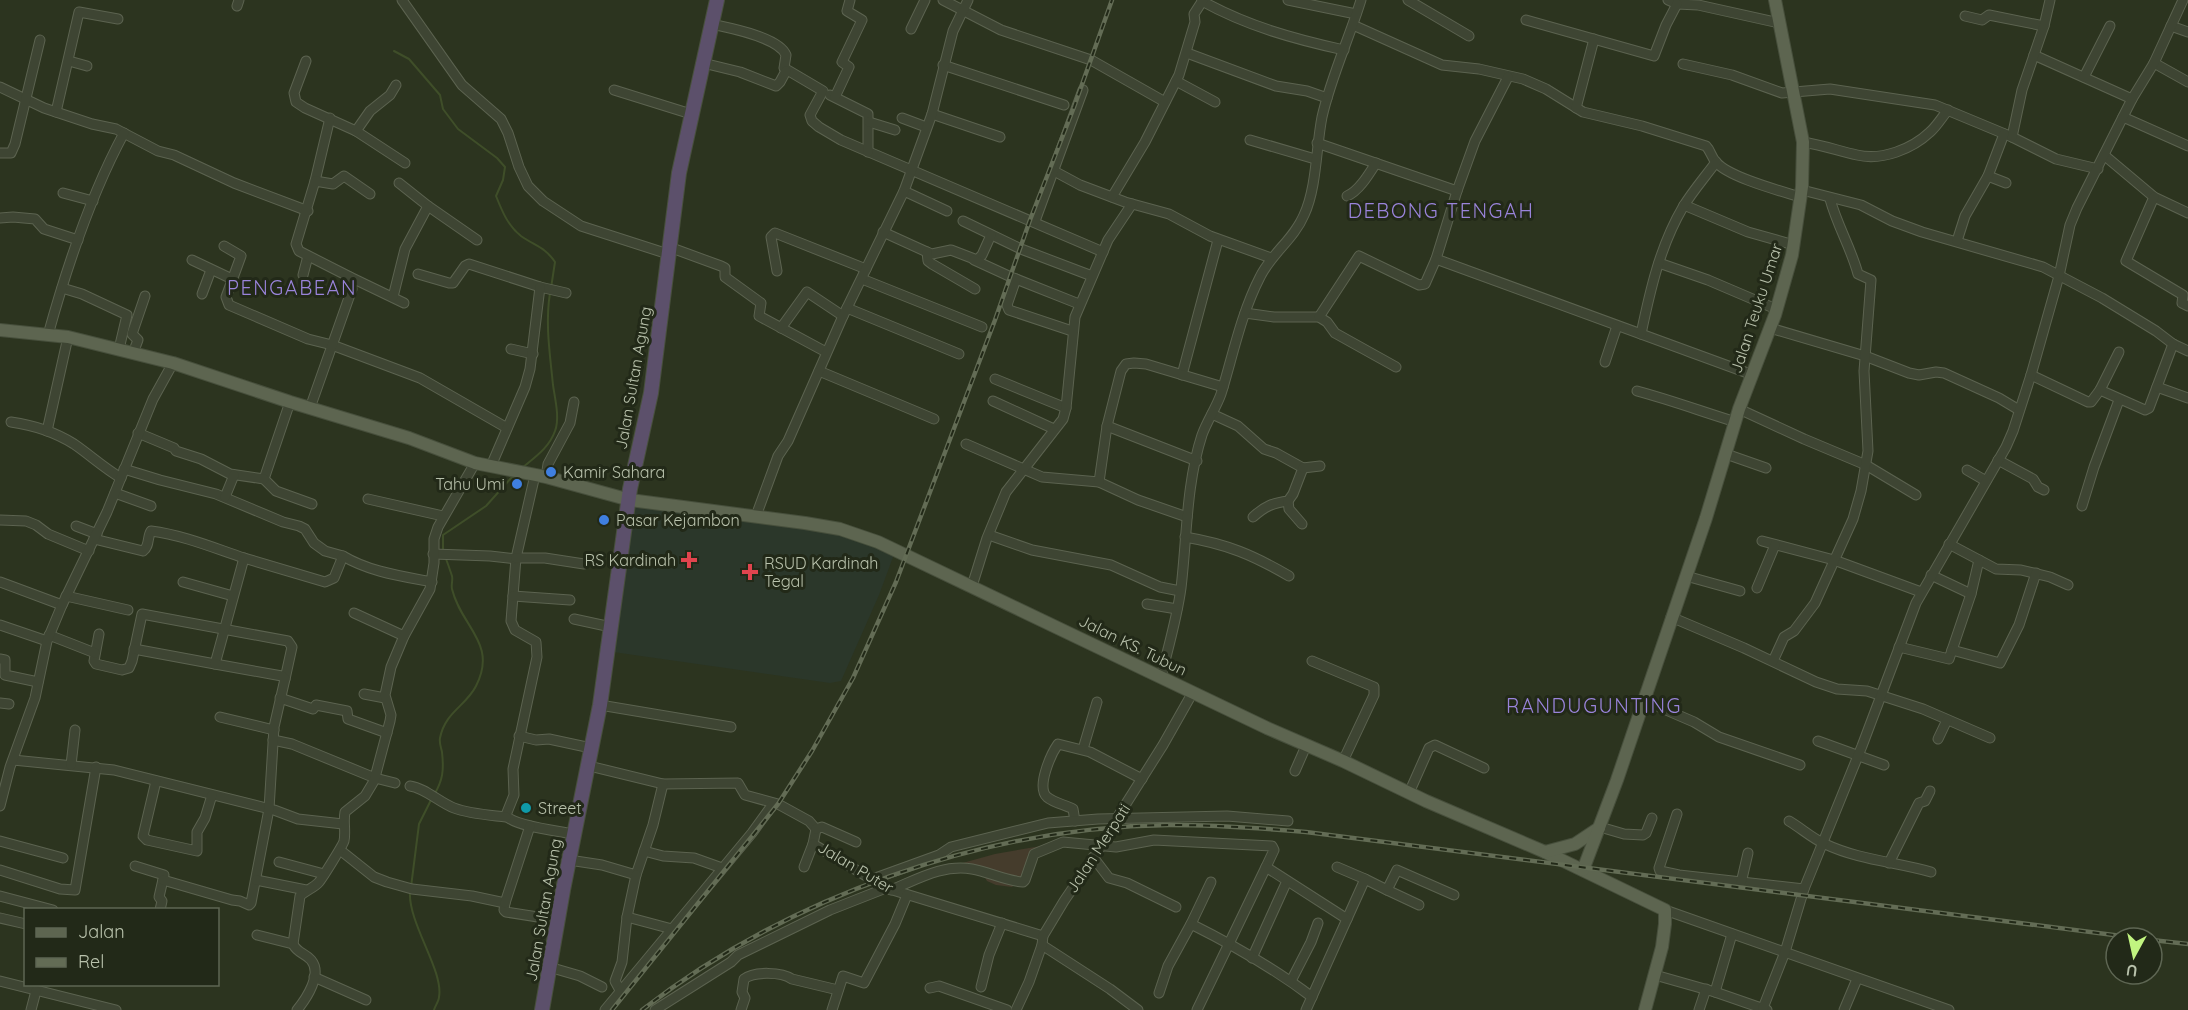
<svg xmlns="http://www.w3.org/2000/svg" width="2188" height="1010" font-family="Quicksand,sans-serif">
<rect width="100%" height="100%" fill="#2c341f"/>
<!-- medical -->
<polygon fill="#2b372a" points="631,501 835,529 896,549 879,595 841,681 830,683 599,650"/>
<!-- green -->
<path fill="#453c2c" d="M1047 845 1028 854C1027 870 1024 877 1012 887L996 885 987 881 983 874 959 864 995 854Z"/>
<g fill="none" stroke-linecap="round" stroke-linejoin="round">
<!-- stream -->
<g stroke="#3f4e29" stroke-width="2">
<path d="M394 51 409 59 440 95 443 109 458 129 497 158 505 167 503 180 496 196C502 211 508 226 521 236 535 246 545 247 555 262L551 288"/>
<path d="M522 468C535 457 549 448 555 431 560 418 555 399 553 385 550 354 545 324 550 293"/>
<polyline points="443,550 443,535 486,506 513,476"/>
<path d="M434 795C443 780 444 770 442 752 441 747 439 743 440 738 445 712 466 706 476 686 498 643 461 627 452 589 451 585 453 580 452 576 450 570 448 564 446 559"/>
<polyline points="411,887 419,824 431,800"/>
<path d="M410 892C408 923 444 971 439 997 439 1001 435 1006 434 1010"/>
</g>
<defs>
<g id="minor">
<polyline points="402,0 462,85 501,119 508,133 519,167 528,186 543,201 581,226 668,254"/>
<polyline points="943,0 1001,30 1091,60 1165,102"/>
<polyline points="1288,0 1356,14"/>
<polyline points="1408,0 1469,36"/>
<polyline points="1668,0 1677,4 1698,5 1779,23"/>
<path d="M1202 1C1247 26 1294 39 1344 50"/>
<polyline points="237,6 239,0"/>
<polyline points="1965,16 1982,20 1989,15 2044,26"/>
<polyline points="1526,20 1654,56 1666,25 1677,4"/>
<path d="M711 24C729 28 779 37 786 55L784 68 823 91 810 115 812 121 819 127 841 140 1103 252"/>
<path d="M1353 25 1442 65 1479 69 1523 79 1546 89 1583 112 1642 126 1706 146C1711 151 1711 157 1716 162 1728 177 1781 191 1800 197"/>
<polyline points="2171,26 2188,32"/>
<polyline points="911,29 925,0"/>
<polyline points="1187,53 1276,86 1307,91 1327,98"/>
<polyline points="2034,55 2132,99"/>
<polyline points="69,61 87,66"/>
<polyline points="306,61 294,93 296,102 305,108 356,131 405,163"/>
<polyline points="703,63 740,72 776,86 780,82 786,71"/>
<polyline points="2154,63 2188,82"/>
<polyline points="1683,64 1732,75 1782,93 1830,89 1935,105 2012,137 2056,159 2098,169"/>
<polyline points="943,65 1064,105"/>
<polyline points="1508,77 1475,141 1457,191 1436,259 1753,375"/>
<polyline points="2084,77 2110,26"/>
<polyline points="1176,81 1215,102"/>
<polyline points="0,87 44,108 92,124 116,129 158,151 174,155 234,183 308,211"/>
<polyline points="614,90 691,114"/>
<polyline points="830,95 868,114 868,152"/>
<polyline points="835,97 849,67 842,62 862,20 847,11 850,0"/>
<polyline points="1576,108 1594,39"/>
<polyline points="56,112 79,12 118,19"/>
<polyline points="932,114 1000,137"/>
<polyline points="2123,117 2188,146"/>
<polyline points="902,118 926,127"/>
<polyline points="869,122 895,130"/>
<polyline points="356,131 370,111 390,95 396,85"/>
<polyline points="2012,137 2022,90 2044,26 2050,0"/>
<polyline points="1250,140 1315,159"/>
<path d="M1803 142C1822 145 1839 151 1857 155 1882 161 1912 149 1930 132 1937 126 1942 117 1948 110"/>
<polyline points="1317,143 1457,191"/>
<polyline points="0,153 11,153 15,144 40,40"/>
<polyline points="2104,155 2154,197 2188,213"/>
<polyline points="1054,171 1080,185 1125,202 1169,214 1210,236 1271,258"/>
<polyline points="1988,176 2006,183"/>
<polyline points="315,181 330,118"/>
<polyline points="399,183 428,206"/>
<polyline points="1802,190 1861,205 1892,221 1922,232 2043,267 2102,298 2156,331 2173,344 2188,351"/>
<polyline points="904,191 947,211"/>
<polyline points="63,193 93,201"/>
<path d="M1347 196C1359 191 1369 174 1376 163"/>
<polyline points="1112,197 1145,142 1179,75 1195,22 1194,14 1203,0"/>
<polyline points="2154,197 2126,261 2183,295 2182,303 2188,306"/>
<polyline points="1684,205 1748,232 1794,245"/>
<polyline points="0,218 13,217 35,219 44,229 78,240"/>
<polyline points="963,221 1021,249 1092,276"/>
<polyline points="1035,221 1083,90"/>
<polyline points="883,232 927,252 932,254 951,250 977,260 982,255 991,235"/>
<polyline points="1957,241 1965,216 1988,176 2004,134"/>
<polyline points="224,246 241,256 226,297 229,305 308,339 332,345 420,378 507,428"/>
<polyline points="669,247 721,266 725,268 725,277 761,303 759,316 826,352"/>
<polyline points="927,252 928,261 932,264 975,289"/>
<polyline points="192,260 232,279"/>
<polyline points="974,260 1011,277 1079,304"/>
<polyline points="1659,263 1708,280 1776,309"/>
<polyline points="777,271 771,237 775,233 866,269"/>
<polyline points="418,274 449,283 453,283 465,266 469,264 540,287 566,293"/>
<polyline points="303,275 308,256"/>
<polyline points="350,277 404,303"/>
<polyline points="862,279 982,327"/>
<polyline points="1016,279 1007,305 1009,310 1072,331"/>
<polyline points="62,288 82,294 127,315 119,349"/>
<polyline points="202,294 211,270"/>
<polyline points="393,297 405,249 428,206 477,240"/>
<polyline points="847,308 959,354"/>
<polyline points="1245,313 1274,317 1319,317 1327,322 1335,333 1396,367"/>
<polyline points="1319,317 1359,256 1419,285 1425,284 1436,259"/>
<polyline points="781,328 807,292 843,316"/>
<polyline points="1770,328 1865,356 1909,373 1919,375 1936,372 1944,373 1999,398 2019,410"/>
<path d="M1641 334C1650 291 1660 246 1683 207 1692 192 1705 177 1716 162"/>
<path d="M48 335C67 266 90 196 124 133"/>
<polyline points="511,349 533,354"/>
<polyline points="133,353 138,340 132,334 145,296"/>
<polyline points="1605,362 1617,326"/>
<polyline points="819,371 934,419"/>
<polyline points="1182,375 1218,240"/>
<polyline points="2031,375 2088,402 2091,402 2100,390 2145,410 2149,408 2173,344"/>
<polyline points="995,379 1066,408"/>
<polyline points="2157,387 2188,398"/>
<polyline points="2100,390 2119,352"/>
<path d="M1637 391C1671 400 1703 412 1736 422"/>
<polyline points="993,401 1054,429"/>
<polyline points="290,402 264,479 276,491 312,504"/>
<polyline points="310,408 352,289 350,277 299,251 296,244 315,181 333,184 344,176 370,194"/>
<polyline points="1739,409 1804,439 1866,465 1916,495"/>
<path d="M1212 414 1238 426 1264 449 1276 453 1303 468 1293 494 1288 501C1273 503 1265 506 1253 517"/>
<path d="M11 422C32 425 55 432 74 444 90 455 104 468 121 478"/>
<polyline points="1107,426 1197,461"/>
<polyline points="47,431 68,337"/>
<polyline points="138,433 174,448 176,451 201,459 230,474 264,479"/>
<polyline points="966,444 1042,477 1099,482 1138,500 1187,517"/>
<polyline points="1726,454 1766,468"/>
<polyline points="1998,460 2033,479 2038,487 2044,490"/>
<polyline points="491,466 525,387 530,369 540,287"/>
<polyline points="1303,468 1320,466"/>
<polyline points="124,469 160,480 216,494 283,522 299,526 305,529 314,543 325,551 343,556"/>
<polyline points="1967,470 1986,481"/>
<path d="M535 475 516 558 511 621 515 630 536 642 537 657 513 769 514 795 506 815C512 826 559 831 574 834"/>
<polyline points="546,477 548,464 570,423 574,402"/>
<polyline points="1099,482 1107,426 1121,371 1126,364 1134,363 1146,364 1223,387"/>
<polyline points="115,493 151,506"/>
<polyline points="225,497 234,475"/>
<polyline points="368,499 443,516"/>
<polyline points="1288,501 1289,509 1302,524"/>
<polyline points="2082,506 2094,467 2119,400"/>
<polyline points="756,516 778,456 788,441 843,316 904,191 932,114 953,31 968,0"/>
<polyline points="0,520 26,521 36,525 48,534 89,551"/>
<polyline points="76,526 97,534"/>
<polyline points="989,535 1032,550 1111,565 1160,587 1180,591"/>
<path d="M1185 537C1227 544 1253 555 1289 576"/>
<path d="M94 539 143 551C150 546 147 537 151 531 183 535 214 548 244 558"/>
<polyline points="1762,541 1834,560 1921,592"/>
<polyline points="1949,544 1996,569 2021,570 2050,577 2068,585"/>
<polyline points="433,554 490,556 516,559"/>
<polyline points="516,558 545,558 584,564"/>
<polyline points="1931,575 1971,594"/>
<polyline points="1686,576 1740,591"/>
<polyline points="0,582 62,605"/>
<polyline points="183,582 233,596"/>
<polyline points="972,586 987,538 1006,492 1063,419 1066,408 1075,317 1108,240 1132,204"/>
<polyline points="1757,588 1775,545"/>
<polyline points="66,596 128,610"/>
<polyline points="513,596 570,600"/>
<polyline points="1147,604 1177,609"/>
<polyline points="354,613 404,636"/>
<polyline points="1671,617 1744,648 1816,682 1837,689 1867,691 1923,709 1990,738"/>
<polyline points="574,619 611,627"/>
<polyline points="0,625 47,641"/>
<polyline points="99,634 94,661 96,664 122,670 129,668 132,661 142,614 288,641 292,647 285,679"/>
<polyline points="49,635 95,653"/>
<polyline points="1899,647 1949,659 1971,594 1979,560"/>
<path d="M134 649 215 664 244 558 325 582 334 578 343 556C370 572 401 576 432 582"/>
<polyline points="1952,650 2000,663 2019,625 2036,573"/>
<polyline points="0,659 5,660 5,675 38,682"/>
<polyline points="1312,661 1374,687 1374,695 1343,761"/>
<path d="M1773 661 1784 637 1794 631 1815 603 1853 519 1861 491 1868 451 1864 371 1871 280 1858 274C1851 248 1837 225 1830 199"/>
<path d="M1161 677C1168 648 1177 618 1181 588 1187 538 1186 484 1202 435 1207 421 1216 408 1221 394 1233 355 1241 314 1260 277 1271 254 1294 239 1304 215 1317 187 1316 147 1322 117 1331 77 1349 39 1361 0"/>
<polyline points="364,694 385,698"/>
<polyline points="280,698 313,709 316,705 347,711 348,719 387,733"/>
<polyline points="1643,700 1694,722 1719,737 1800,765"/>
<polyline points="0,703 9,704"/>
<polyline points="600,705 731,727"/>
<polyline points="220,717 274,730"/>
<polyline points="519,736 536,740 549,739 591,748"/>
<polyline points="1938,739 1947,720"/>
<polyline points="273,740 292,744 375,778 395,783"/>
<polyline points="1818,741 1884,765"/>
<polyline points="1083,749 1097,702"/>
<polyline points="13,760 114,770 274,810 298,819 343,824"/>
<polyline points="71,765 75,730"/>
<polyline points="589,766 663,784 738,783 745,795 778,804 809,821 816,829 813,844 886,888 1043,936"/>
<polyline points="1295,771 1306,746"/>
<polyline points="156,781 143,836 147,840 197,851 197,832 205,818 212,795"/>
<path d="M410 786C425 788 439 802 454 808 470 814 489 815 506 817"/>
<polyline points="1409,793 1429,748 1435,745 1484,768"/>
<polyline points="0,806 10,767 35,698 47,641 62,605 107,512 153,399 173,363"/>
<polyline points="1677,814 1659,868 1660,871 1679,875 1804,889"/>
<path d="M1075 821 1073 809C1066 805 1054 803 1047 797 1036 787 1051 754 1058 744L1090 752 1142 779"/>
<path d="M1789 821C1801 828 1813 839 1825 844 1859 860 1896 862 1931 872"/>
<polyline points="1600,827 1624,834 1643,835 1646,833 1652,818"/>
<polyline points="816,829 822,827 856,842"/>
<polyline points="0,841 63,858"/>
<polyline points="340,850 374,877 387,882 412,889 472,896 505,903 504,910 506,912 557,920"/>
<polyline points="644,851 663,856 694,858 722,868"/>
<polyline points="1093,857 1109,878 1127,883 1176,907"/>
<polyline points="569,860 602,865 636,875 653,825 663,784"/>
<polyline points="279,862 324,874"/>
<polyline points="1889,863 1919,803 1925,801 1930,791"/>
<polyline points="135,866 164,875 159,897 162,901 160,910"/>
<polyline points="804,867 813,844"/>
<polyline points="1337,867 1365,879"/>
<polyline points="0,870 60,889 75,890 96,767"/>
<polyline points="163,880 232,900 240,901 249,905 251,903 269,809 274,727 285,679 282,676 215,664"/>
<polyline points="256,880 306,890"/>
<polyline points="870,880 939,855 951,847 1048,823 1098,819 1227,816 1288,821"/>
<polyline points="1741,883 1748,853"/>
<path d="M891 890C918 879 943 864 972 869 989 872 1006 881 1023 882L1025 880 1034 854 1063 842 1116 847 1154 840 1272 846 1274 850 1266 867"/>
<polyline points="1387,890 1419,905"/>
<polyline points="0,896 53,910"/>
<polyline points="505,903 530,826"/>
<polyline points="1665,910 1949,1010"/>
<polyline points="627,917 672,929"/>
<polyline points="0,918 26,924"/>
<polyline points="1347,919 1365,879 1387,890 1397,870 1454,895"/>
<polyline points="1191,924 1211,882"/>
<polyline points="257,935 293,944"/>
<polyline points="1042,945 1110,989 1138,1010"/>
<polyline points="1252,958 1287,881"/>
<polyline points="549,967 580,976 602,987"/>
<polyline points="1655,975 1715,992 1767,1010"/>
<polyline points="314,977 366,1000"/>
<polyline points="0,981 116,1010"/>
<polyline points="1291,981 1311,942 1318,923"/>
<polyline points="981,987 989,955 1002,923"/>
<polyline points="930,988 939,986 1007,1010"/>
<polyline points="621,992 615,981 622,962 627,917 636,875"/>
<polyline points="1715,992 1732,934"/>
<path d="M1159 993 1168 966 1191 924C1233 945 1275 969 1312 997"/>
<polyline points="1763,1008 1785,952 1804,889 1862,746 1916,603 2006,447 2013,431 2031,375 2059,276 2070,225 2077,208 2132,99 2154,63 2183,0"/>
<polyline points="31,1010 36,991"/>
<path d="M297 1010C306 999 323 974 311 960 305 953 297 953 293 944L300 896C306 890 314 888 319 882 323 877 343 845 344 841 346 831 343 822 345 812L365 796 374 781 390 721 391 715 385 695 391 667 404 636 430 589 434 563V539L438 527 475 463"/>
<polyline points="605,1010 752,833 773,804"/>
<polyline points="655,1010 731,962 738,955 830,910 886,888"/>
<path d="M741 1010 745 998 742 992 744 979C754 971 782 972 792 979L838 990"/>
<polyline points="832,1010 843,976 864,983 895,924 907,895"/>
<polyline points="1016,1010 1029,982 1042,945 1043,936 1064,901 1111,832 1117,818 1163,745 1193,692"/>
<polyline points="1197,1010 1266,867 1347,919 1306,1010"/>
<polyline points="1699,1010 1706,989"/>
<polyline points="1844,1010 1857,979"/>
</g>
<g id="major">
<polyline points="0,330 68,337 173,363 290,402 409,438 475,463 546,477 630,500 805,523 840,529 878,542 1267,728 1343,761 1426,801 1545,852 1665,910 1665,924 1662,947 1645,1010"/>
<polyline points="1545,852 1575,844 1599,828"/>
<polyline points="1583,870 1617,780 1706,518 1739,409 1775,315 1792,255 1802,187 1803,142 1775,0"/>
</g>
<polyline id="highway" points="542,1010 563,890 600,705 630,489 651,393 679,173 717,0"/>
</defs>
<!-- minor casing -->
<use href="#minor" stroke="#5c6350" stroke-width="11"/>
<!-- major casing -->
<use href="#major" stroke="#474f3c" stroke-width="14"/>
<!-- highway casing -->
<use href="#highway" stroke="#48503d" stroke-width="16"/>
<!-- minor -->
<use href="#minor" stroke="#3e4533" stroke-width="9"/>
<!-- major -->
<use href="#major" stroke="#5d6550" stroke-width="12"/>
<!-- highway -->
<use href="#highway" stroke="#5c506b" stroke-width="14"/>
<defs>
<g id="rail">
<polyline points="2152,940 2188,944"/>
<polyline points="612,1010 778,804 812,751 853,678 896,582 995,320 1030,220 1074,107 1112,0"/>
<path d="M642 1010C788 897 984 827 1169 825 1215 825 1260 828 1306 832L2137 938"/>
</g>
</defs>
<!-- rail casing -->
<use href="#rail" stroke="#636c55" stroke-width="4.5"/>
<!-- rail -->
<use href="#rail" stroke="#222918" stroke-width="2" stroke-dasharray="7" stroke-linecap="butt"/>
</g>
<!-- markers -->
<g fill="#3f7fe0" stroke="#222918" stroke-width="2">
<circle cx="551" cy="472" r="6"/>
<circle cx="517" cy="484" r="6"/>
<circle cx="604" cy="520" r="6"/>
</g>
<g fill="#e0444e" stroke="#222918" stroke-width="2">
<path d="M686 551h6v6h6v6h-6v6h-6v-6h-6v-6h6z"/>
<path d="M747 563h6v6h6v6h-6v6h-6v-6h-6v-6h6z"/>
</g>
<circle fill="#0f9aa8" stroke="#222918" stroke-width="2" cx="526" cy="808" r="6"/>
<g text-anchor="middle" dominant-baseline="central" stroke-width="6" stroke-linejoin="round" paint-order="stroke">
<!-- street labels -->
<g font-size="16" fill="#b9c2ac" stroke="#222918">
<text transform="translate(1756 308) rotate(-72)">Jalan Teuku Umar</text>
<text transform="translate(633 378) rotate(-80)">Jalan Sultan Agung</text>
<text transform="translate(1133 645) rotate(26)">Jalan KS. Tubun</text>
<text transform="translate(1098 848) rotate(-57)">Jalan Merpati</text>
<text transform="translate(856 867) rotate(31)">Jalan Puter</text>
<text transform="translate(543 910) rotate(-80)">Jalan Sultan Agung</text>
</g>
<!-- poi labels -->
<g font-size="16" fill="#b9c2ac" stroke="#222918" text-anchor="start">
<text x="563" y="472">Kamir Sahara</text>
<text x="505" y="484" text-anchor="end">Tahu Umi</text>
<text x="616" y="520">Pasar Kejambon</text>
<text x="676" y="560" text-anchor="end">RS Kardinah</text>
<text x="764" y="563">RSUD Kardinah<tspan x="764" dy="18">Tegal</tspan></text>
<text x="538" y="808">Street</text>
</g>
<!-- quarter labels -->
<g font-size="20" letter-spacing="1.5" fill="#9a84db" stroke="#222918">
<text x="1441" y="210">DEBONG TENGAH</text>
<text x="292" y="287">PENGABEAN</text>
<text x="1594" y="705">RANDUGUNTING</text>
</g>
</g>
<!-- legend -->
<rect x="24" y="908" width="195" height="78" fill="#222918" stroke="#5e6653" stroke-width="1.5"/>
<rect x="36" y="928" width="30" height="9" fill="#5d6550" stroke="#5e6653" stroke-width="1.5"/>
<text x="78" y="938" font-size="18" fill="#b9c2ac">Jalan</text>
<rect x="36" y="958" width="30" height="9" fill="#636c55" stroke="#5e6653" stroke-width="1.5"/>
<text x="78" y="968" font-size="18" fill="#b9c2ac">Rel</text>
<!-- north arrow -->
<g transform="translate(2134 956) rotate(188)"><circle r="28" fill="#222918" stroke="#5e6653" stroke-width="1.5"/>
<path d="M0-4.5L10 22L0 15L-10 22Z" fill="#c1f480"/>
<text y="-9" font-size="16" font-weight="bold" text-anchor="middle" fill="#b9c2ac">U</text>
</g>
</svg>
